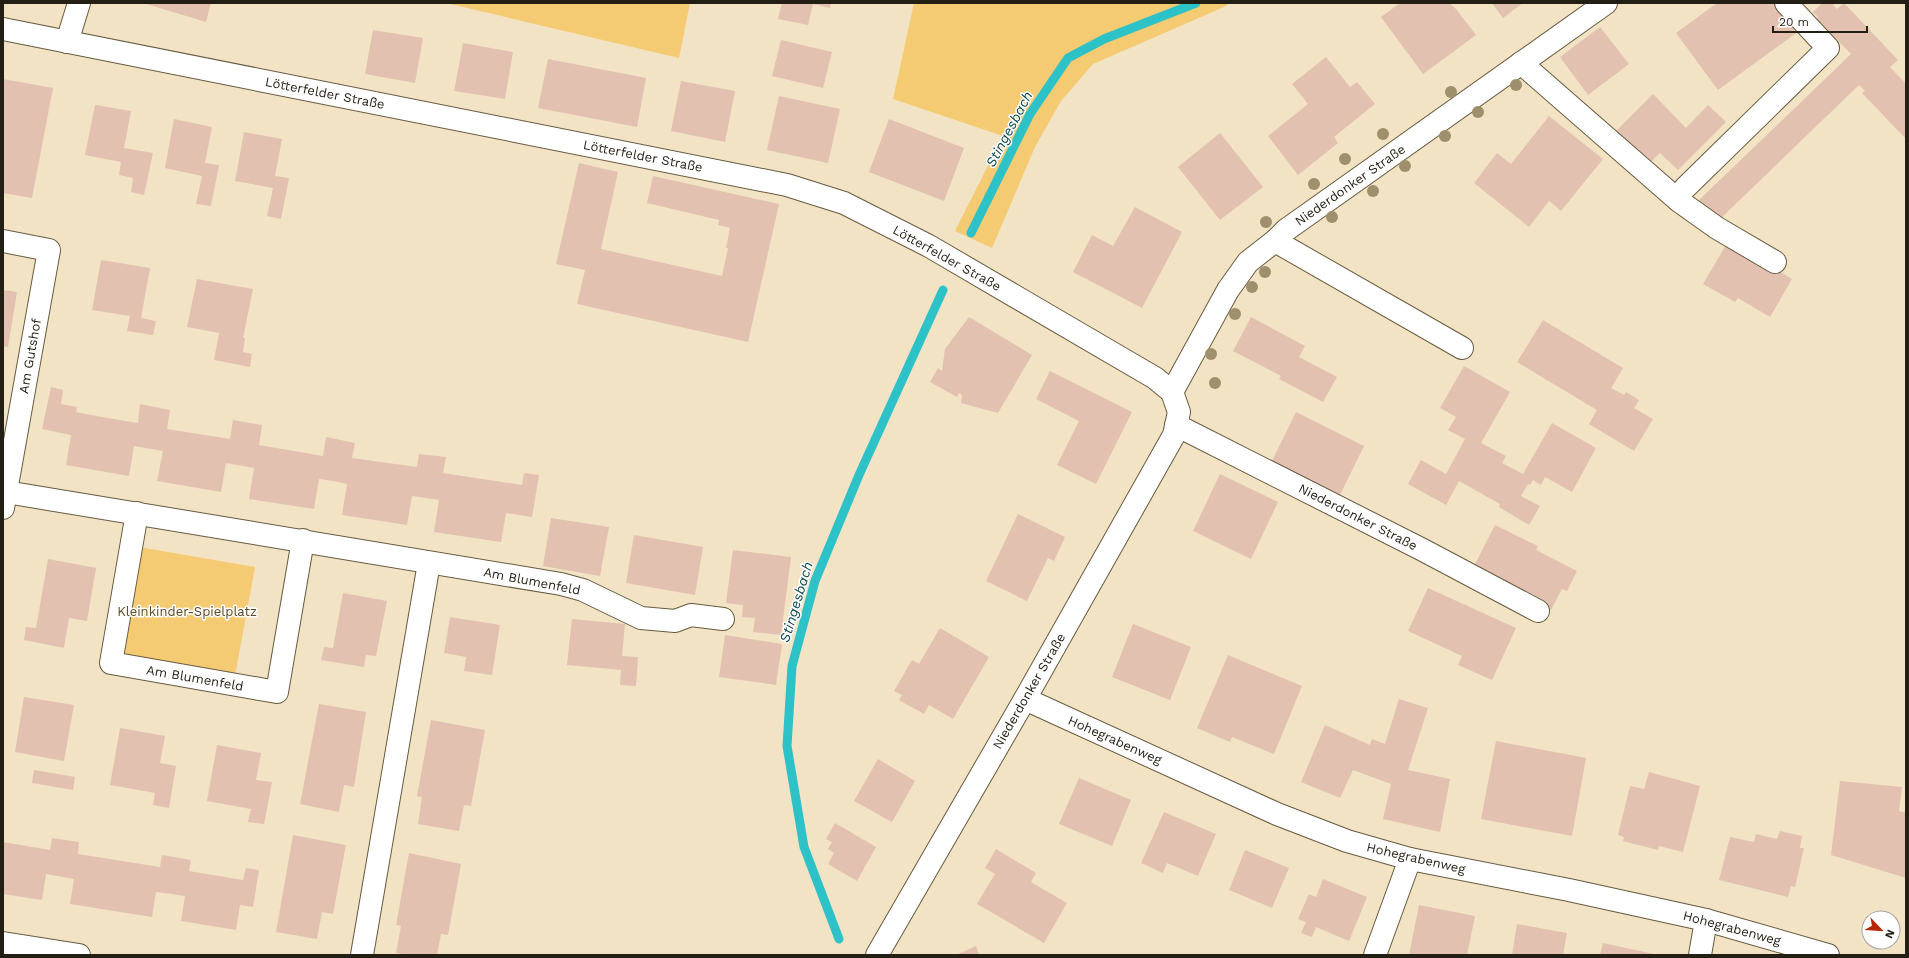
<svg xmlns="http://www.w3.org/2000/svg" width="1909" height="958" font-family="'Work Sans',sans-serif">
<rect width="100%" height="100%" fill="#f2e3c4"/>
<!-- green -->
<g fill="#f4cb73">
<polygon points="446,3 690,3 679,58"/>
<polygon points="914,3 1230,3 1224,7 1093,64 1061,101 1035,147 992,248 955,231 1003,136 893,99"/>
<polygon points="139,547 255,567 235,676 119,655"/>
</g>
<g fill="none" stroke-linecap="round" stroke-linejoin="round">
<!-- stream -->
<g stroke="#2cc2c7" stroke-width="9">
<polyline points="971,233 1030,114 1068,58 1104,39 1196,3"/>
<polyline points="839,939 804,847 787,746 792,666 815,581 859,475 943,290"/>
</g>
</g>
<!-- building -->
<g fill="#e2c1b1">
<polygon points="143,3 211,3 206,22"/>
<polygon points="782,3 831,3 830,8 813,4 808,25 778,19"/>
<polygon points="1400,3 1449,3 1456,9 1476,35 1423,74 1381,17"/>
<polygon points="1492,3 1523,3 1503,18"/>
<polygon points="1717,3 1775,3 1796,33 1718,90 1676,33"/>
<polygon points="1822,3 1835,3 1833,5 1837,9 1844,3 1898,60 1890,67 1906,84 1906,139 1862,93 1865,91 1859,85 1719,220 1696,203 1851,54 1817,19 1818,17 1813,12"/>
<polygon points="1600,27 1629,64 1588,95 1560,57"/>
<polygon points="373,30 423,38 415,83 365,74"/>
<polygon points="781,40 832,52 823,88 772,76"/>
<polygon points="463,43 513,52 505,99 454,91"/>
<polygon points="1326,57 1350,87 1357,82 1375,104 1334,137 1338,143 1298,175 1268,136 1308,104 1292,84"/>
<polygon points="548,59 646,78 637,127 538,108"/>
<polygon points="3,79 53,88 32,198 3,193"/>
<polygon points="681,81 735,91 725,142 671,131"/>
<polygon points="1653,94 1686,128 1708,105 1726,122 1678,170 1660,153 1652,161 1616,131"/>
<polygon points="779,96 840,109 828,163 767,150"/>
<polygon points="95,105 131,111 124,148 153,153 144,195 131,192 133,178 119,175 121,162 85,155"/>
<polygon points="1549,116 1603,159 1561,211 1549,201 1529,227 1474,183 1497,153 1511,164"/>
<polygon points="174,119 212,127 205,163 219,165 211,206 196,204 202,176 165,168"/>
<polygon points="889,119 964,148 944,201 869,172"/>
<polygon points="244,132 282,139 275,176 289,178 281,219 267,216 273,188 235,181"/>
<polygon points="1220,133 1263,187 1220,220 1178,167"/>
<polygon points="579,163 618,172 601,249 722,276 728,248 726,248 730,228 718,225 719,220 647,203 653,176 779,204 748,342 577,304 585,270 556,264"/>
<polygon points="1135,207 1182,232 1142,308 1073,272 1092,235 1113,246"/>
<polygon points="1726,245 1760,259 1792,279 1770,317 1738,298 1735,302 1703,284"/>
<polygon points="101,260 150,268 141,318 156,321 153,335 127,331 130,316 92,310"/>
<polygon points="197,279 253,289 243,338 245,338 243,352 252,354 250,367 214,360 219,333 187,327"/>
<polygon points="3,290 17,292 8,347 3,346"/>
<polygon points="969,317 1032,355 998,413 961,403 962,395 959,393 957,397 930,382 938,368 942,371 945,349"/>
<polygon points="1251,317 1305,346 1299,357 1337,377 1323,402 1279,379 1281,376 1233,351"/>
<polygon points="1543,320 1623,368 1611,388 1624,395 1626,392 1639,400 1634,408 1653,419 1634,451 1589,424 1597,410 1517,362"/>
<polygon points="1464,366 1510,392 1481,443 1506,456 1502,463 1523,474 1552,423 1596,448 1572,492 1545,477 1541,485 1533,480 1530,485 1528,484 1521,496 1540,506 1529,525 1499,507 1500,504 1459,481 1446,505 1408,484 1421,460 1446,474 1465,439 1448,430 1456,417 1440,408"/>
<polygon points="1050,371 1132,412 1096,484 1057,465 1079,421 1036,399"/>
<polygon points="51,387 63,390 61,404 77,407 76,412 107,418 138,423 140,404 170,410 167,429 230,439 233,420 262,425 259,445 323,456 326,437 355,443 352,458 417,467 419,454 446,457 443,473 522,485 524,473 539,475 532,517 506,513 501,542 434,532 439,500 412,496 407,525 342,515 347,484 333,481 319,479 314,509 249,499 254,468 226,463 221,492 157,481 163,451 134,446 129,476 66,465 71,435 42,429"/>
<polygon points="1296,412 1364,446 1339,497 1306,480 1307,478 1272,461"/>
<polygon points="1220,474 1278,502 1251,559 1193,531"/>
<polygon points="1018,514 1065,537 1054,561 1048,558 1027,601 986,581"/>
<polygon points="551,518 609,527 600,576 543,566"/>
<polygon points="1495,525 1538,546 1536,550 1577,571 1567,591 1562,589 1551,610 1472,570"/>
<polygon points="634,535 703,547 695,595 626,583"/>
<polygon points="733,550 791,557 781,635 753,632 755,618 742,617 743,605 726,603"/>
<polygon points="48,559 96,568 87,621 69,618 64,648 24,640 26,627 36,628"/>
<polygon points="1428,588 1516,628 1492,680 1458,665 1462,656 1408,631"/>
<polygon points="343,593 387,601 376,656 366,655 364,667 321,660 324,647 333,648"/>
<polygon points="450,617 500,625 492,675 464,671 466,657 444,653"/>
<polygon points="572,619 625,624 622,656 638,657 636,686 620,685 621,670 567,665"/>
<polygon points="1133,624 1191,647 1170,700 1112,677"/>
<polygon points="940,628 989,657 953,719 929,705 924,714 899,700 902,695 894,691 912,660 919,664"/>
<polygon points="725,635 782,644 776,685 719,677"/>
<polygon points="1228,655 1302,686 1274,754 1232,737 1230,742 1197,728"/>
<polygon points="24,697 74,705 64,761 15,752"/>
<polygon points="1399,699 1428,708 1408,770 1450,779 1440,832 1383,819 1391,784 1353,770 1340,798 1301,782 1325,725 1370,745 1372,739 1385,744"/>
<polygon points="319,704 366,712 354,787 344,785 339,812 300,804"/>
<polygon points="431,720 485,730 471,806 464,805 459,831 418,824 422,797 417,796"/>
<polygon points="120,728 165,736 160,763 176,766 169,808 153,805 155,793 110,785"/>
<polygon points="1496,741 1586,758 1572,836 1481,819"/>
<polygon points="217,745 261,753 256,780 272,782 264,824 248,822 251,809 207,801"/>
<polygon points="878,759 915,781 892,822 854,801"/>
<polygon points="34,770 75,777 73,790 32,783"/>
<polygon points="1649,772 1700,786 1683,852 1659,846 1658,850 1623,841 1624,837 1618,835 1630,786 1644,789"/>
<polygon points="1079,778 1131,800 1112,846 1059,824"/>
<polygon points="1840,781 1902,787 1899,811 1906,813 1906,878 1831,855"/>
<polygon points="1164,812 1216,834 1198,876 1167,863 1163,873 1141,863"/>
<polygon points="835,823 876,847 857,881 828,864 834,853 828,849 832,842 826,839"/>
<polygon points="1780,831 1802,836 1800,848 1804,848 1795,887 1791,886 1788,897 1719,880 1730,837 1754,842 1756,834 1777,839"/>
<polygon points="293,835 346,845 333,914 322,912 317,939 276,932"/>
<polygon points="52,838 79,842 78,854 160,867 162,855 191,860 189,871 243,880 246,868 259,870 253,907 240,905 236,930 181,921 185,896 171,894 156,892 152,917 70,904 74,879 46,874 42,900 3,894 3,842 50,850"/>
<polygon points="996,849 1036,873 1031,882 1067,903 1044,943 977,904 995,874 985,868"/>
<polygon points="1245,850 1289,868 1272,908 1229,890"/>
<polygon points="409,853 461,864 448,935 441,934 437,955 409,955 396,953 401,926 396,925"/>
<polygon points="1323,879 1367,897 1349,941 1316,927 1312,937 1301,933 1306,922 1298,919 1309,894 1316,897"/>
<polygon points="1419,905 1475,916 1467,955 1409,955"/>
<polygon points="1517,924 1567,933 1563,955 1512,955"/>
<polygon points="1603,943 1654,954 1654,955 1600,955"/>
<polygon points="976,946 979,955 956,955"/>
</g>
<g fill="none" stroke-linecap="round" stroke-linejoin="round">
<defs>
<g id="minor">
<polyline points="3,29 787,185 844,203 929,246 1155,378 1172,392"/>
<polyline points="67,42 79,3"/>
<polyline points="1521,63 1679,201 1717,228 1775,262"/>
<polyline points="1685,188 1828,48 1786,3"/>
<polyline points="3,241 49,250 3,508"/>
<polyline points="1275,241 1462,348"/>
<polyline points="1176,425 1423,550 1538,611"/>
<polyline points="6,492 561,584 583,590 641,618 675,621 691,615 723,619"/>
<polyline points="137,513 111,663 277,692 303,540"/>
<polyline points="1025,699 1277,814 1347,841 1410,859 1569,890 1706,920 1828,955"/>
<polyline points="3,943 79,955"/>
<polyline points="362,955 429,563"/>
<polyline points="877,955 1025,699 1174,435 1179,412 1172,392 1228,290 1248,262 1275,241 1286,230 1606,3"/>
<polyline points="1375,955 1410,859"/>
<polyline points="1700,955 1706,920"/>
</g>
</defs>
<!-- minor casing -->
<use href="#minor" stroke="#675a3f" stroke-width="24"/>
<!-- minor -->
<use href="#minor" stroke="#fff" stroke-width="22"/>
</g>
<!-- trees -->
<g fill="#a08f6c">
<circle cx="1516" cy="85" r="6"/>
<circle cx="1451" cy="92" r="6"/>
<circle cx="1478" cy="112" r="6"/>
<circle cx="1383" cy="134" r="6"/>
<circle cx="1445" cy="136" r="6"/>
<circle cx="1345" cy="159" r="6"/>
<circle cx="1405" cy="166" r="6"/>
<circle cx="1314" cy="184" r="6"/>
<circle cx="1373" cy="191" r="6"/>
<circle cx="1332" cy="217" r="6"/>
<circle cx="1266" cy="222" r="6"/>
<circle cx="1265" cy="272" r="6"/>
<circle cx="1252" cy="287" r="6"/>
<circle cx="1235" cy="314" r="6"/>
<circle cx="1211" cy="354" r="6"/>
<circle cx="1215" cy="383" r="6"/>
</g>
<g text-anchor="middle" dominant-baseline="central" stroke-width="3" stroke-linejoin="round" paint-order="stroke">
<!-- street labels -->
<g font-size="13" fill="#241f14" stroke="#fff">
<text transform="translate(325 93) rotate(11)">Lötterfelder Straße</text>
<text transform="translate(643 156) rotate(11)">Lötterfelder Straße</text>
<text transform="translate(1350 185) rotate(-35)">Niederdonker Straße</text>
<text transform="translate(947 258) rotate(29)">Lötterfelder Straße</text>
<text transform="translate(30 356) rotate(-80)">Am Gutshof</text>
<text transform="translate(1358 517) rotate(27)">Niederdonker Straße</text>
<text transform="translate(532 581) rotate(11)">Am Blumenfeld</text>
<text transform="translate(195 678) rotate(10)">Am Blumenfeld</text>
<text transform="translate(1029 691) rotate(-60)">Niederdonker Straße</text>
<text transform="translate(1115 740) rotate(24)">Hohegrabenweg</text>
<text transform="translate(1416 858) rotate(13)">Hohegrabenweg</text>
<text transform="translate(1732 928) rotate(15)">Hohegrabenweg</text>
</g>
<!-- park labels -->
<g font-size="13" fill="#5c4a24" stroke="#fff">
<text x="187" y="611">Kleinkinder-Spielplatz</text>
</g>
<!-- water labels -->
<g font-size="14" font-style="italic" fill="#07484a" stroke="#fff">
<text transform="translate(1009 129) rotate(-62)">Stingesbach</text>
<text transform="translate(796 602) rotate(-73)">Stingesbach</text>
</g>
</g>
<!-- border -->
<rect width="1909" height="958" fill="none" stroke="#241f14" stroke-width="8"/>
<!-- north arrow -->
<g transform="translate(1881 930) rotate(115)"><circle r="19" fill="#ffffff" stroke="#a7a5a1"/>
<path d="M0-3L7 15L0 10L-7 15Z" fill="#b42806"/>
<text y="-6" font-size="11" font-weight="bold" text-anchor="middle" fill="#241f14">N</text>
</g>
<!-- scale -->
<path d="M1773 26v6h94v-6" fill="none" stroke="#241f14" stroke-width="2"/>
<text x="1779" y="26" font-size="12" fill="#241f14" stroke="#ffffff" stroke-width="3" paint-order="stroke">20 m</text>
</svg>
